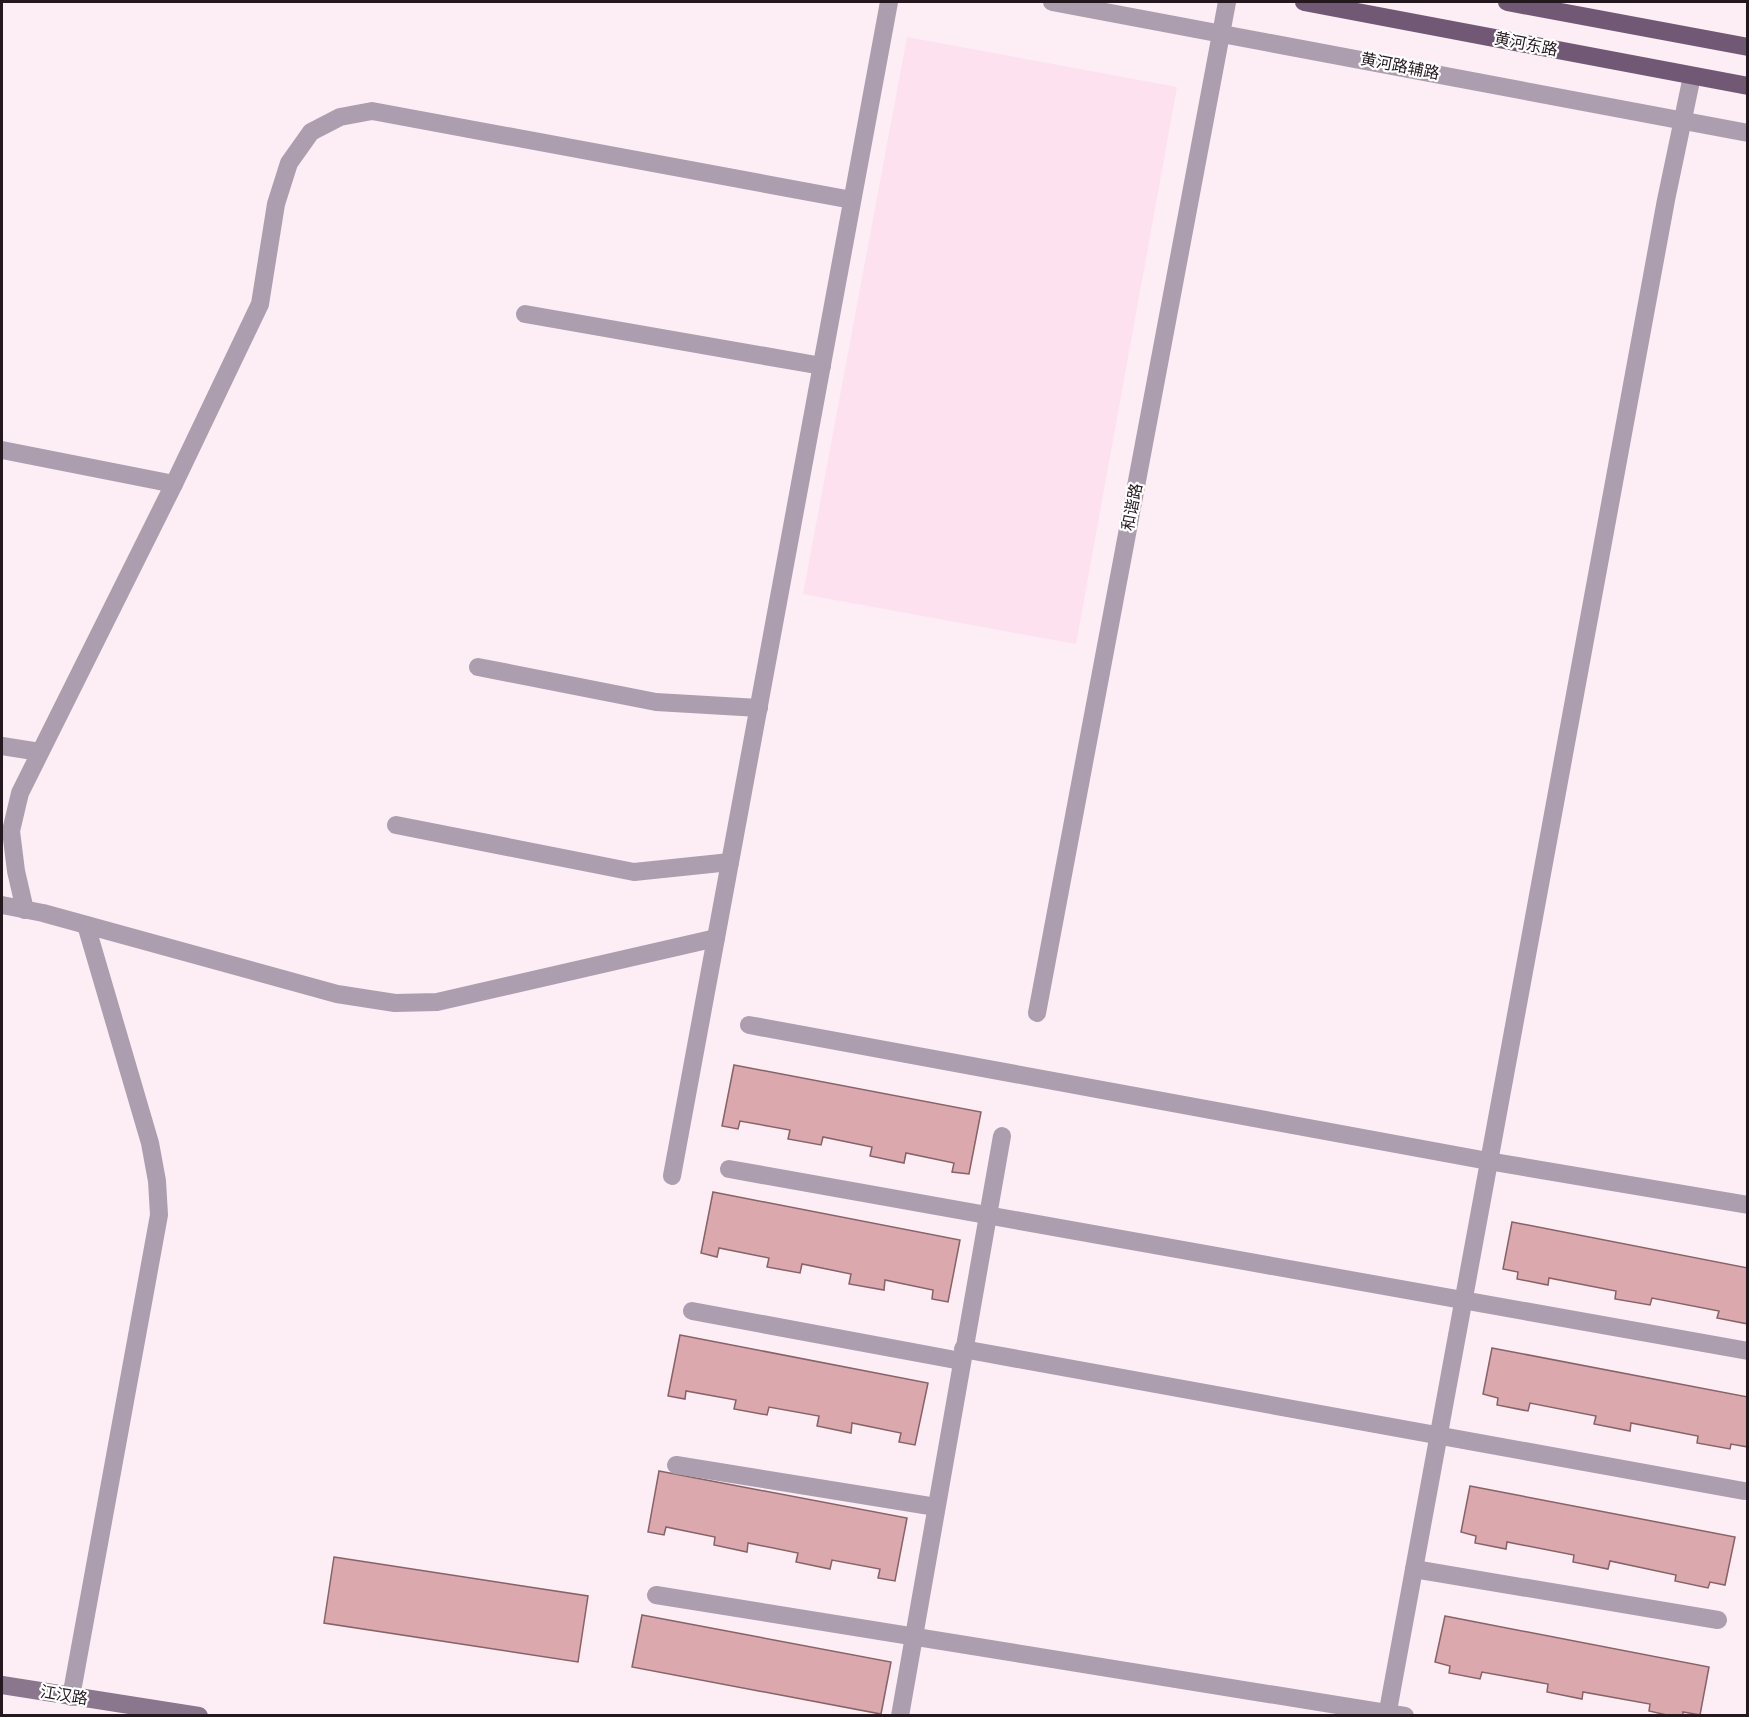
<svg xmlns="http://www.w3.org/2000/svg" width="1749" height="1717" font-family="Figtree,'Noto Sans SC',sans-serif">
<rect width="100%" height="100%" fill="#fdedf5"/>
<!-- built -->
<polygon fill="#fde1ef" points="907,37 1177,87 1076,644 803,594"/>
<!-- building -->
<g fill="#dba8ae" stroke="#876267" stroke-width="1.5">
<polygon points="734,1065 981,1112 969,1174 952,1172 954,1163 906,1153 904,1163 870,1156 872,1147 823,1137 821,1145 788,1139 790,1130 740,1121 738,1129 722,1126"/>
<polygon points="713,1192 960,1240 948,1302 932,1299 933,1290 885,1280 884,1290 849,1284 851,1274 802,1264 800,1273 767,1267 769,1258 719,1248 717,1257 701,1253"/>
<polygon points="1512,1222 1748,1268 1748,1324 1717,1318 1719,1311 1652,1298 1650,1305 1615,1299 1616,1291 1549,1278 1548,1285 1517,1279 1518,1272 1503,1269"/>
<polygon points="680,1335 928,1383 915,1445 899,1442 901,1433 852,1423 851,1433 817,1426 819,1416 769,1407 767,1415 734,1409 736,1400 686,1391 685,1399 668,1396"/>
<polygon points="1492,1348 1748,1397 1748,1447 1731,1444 1730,1449 1697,1443 1698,1436 1631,1423 1630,1431 1594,1424 1596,1416 1530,1403 1528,1411 1497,1405 1498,1398 1483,1394"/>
<polygon points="659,1471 907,1518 895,1581 878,1578 880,1569 832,1560 830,1569 796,1562 798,1553 748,1543 747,1552 714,1545 715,1537 666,1527 664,1535 648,1532"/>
<polygon points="1470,1486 1735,1537 1725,1585 1710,1582 1708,1588 1675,1581 1676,1575 1610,1561 1608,1569 1573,1562 1574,1555 1507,1542 1506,1549 1475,1543 1476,1536 1461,1532"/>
<polygon points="334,1557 588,1596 578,1662 324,1623"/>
<polygon points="642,1615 891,1662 881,1714 632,1667"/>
<polygon points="1445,1616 1709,1667 1700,1715 1683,1712 1683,1716 1671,1716 1649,1711 1650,1704 1583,1692 1582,1699 1547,1692 1548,1684 1482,1672 1480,1679 1449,1673 1450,1666 1435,1662"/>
</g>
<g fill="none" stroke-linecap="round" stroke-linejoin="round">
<!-- lane -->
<g stroke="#ac9eae" stroke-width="18">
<polyline points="1052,2 1748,133"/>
<polyline points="2,905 43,913 337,994 395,1003 437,1002 716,938"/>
<polyline points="25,910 16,871 11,831 20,793 174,484 260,304 276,204 289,163 311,132 340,117 372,111 852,200"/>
<polyline points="672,1176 889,2"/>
<polyline points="71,1697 159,1215 157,1181 150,1143 86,925"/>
</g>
<!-- street -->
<g stroke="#ac9eae" stroke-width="18">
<polyline points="525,314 822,366"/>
<polyline points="2,450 174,484"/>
<polyline points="478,667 656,702 759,708"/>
<polyline points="2,746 40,752"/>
<polyline points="396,825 634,872 730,862"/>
<polyline points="1037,1013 1227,2"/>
<polyline points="749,1025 1488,1161 1748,1205"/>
<polyline points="729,1169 1748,1351"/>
<polyline points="692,1311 961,1361"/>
<polyline points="963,1349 1744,1491"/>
<polyline points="676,1465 936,1507"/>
<polyline points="1414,1569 1718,1620"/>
<polyline points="656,1595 1405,1716"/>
<polyline points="900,1716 1002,1136"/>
<polyline points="1387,1716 1666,200 1692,76"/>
</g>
<!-- secondary -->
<polyline stroke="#8a768d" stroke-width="18" points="2,1685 199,1716"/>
<!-- primary -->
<g stroke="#715975" stroke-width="18">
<polyline points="1304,2 1748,86"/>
<polyline points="1507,2 1748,47"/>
</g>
</g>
<g text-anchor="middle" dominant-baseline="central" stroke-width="4.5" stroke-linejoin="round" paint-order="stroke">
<!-- street labels -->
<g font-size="16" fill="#24171e" stroke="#fff">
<text transform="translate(1526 44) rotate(11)">黄河东路</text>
<text transform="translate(1400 66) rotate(11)">黄河路辅路</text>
<text transform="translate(1132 507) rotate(-79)">和谐路</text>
<text transform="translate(64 1695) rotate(9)">江汉路</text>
</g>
</g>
<!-- border -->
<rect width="1749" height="1717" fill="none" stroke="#24171e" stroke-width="6"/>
</svg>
